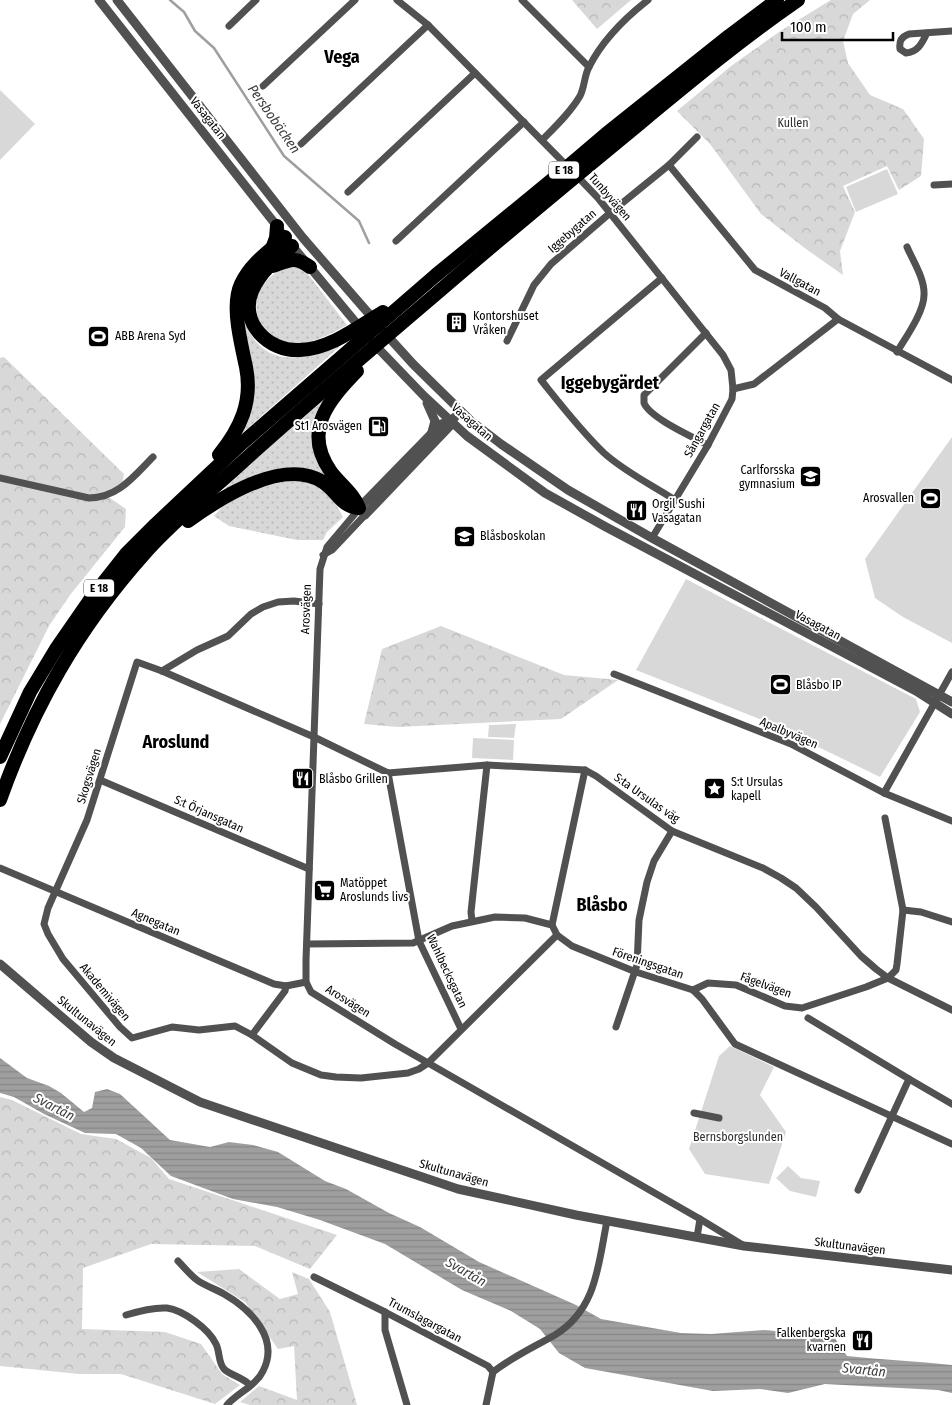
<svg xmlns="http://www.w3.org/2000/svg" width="952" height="1405" font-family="'Fira Sans Condensed',sans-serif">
<defs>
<pattern id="grass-dots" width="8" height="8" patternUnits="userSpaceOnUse" patternTransform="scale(1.25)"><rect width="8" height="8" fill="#d8d8d8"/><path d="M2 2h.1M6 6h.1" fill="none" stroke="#b8b8b8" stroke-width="1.8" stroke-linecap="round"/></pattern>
<pattern id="forest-crowns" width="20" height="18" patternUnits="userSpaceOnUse" patternTransform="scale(1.25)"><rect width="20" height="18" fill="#d8d8d8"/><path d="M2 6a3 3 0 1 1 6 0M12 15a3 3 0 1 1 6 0" fill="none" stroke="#b8b8b8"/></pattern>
<pattern id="water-rules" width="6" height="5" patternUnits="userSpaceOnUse" patternTransform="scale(1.25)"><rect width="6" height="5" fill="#9f9f9f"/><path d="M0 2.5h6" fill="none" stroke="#878787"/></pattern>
</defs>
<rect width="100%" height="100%" fill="#fff"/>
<!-- grass -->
<g fill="url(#grass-dots)">
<path d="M287 265 304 269 347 325C331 334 312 344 293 344 269 343 253 322 257 299 259 283 275 273 287 265Z"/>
<path d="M242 312C250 343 269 363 303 356 318 353 333 345 347 340L239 436 249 412Z"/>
<path d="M333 389C328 396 321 403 317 411 302 441 319 462 335 487L322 476 226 490V487Z"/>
<path d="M300 479C326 489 330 492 343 517L327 532 323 540H297L229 526 214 516 227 501 260 486Z"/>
</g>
<!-- forest -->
<g fill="url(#forest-crowns)">
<polygon points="572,0 631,0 597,29"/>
<polygon points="831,0 870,0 853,14 843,41 848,63 870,95 903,109 924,139 921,176 899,190 887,166 843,186 855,212 840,251 843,275 806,249 761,214 710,144 677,111 731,66 782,30"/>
<polygon points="4,357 124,474 122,486 107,496 126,509 125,527 70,595 49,626 0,724 0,358"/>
<polygon points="441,626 564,675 618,680 561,719 398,727 364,724 382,649"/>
<polygon points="0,1097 12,1100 81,1134 116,1139 151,1158 169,1179 337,1235 310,1269 255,1246 151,1244 83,1268 82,1329 165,1332 201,1344 222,1374 240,1385 215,1404 121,1374 79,1374 0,1366"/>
<polygon points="239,1269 280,1299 298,1294 292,1272 309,1279 330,1312 357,1405 250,1405 240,1402 259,1386 297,1400 294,1346 278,1349 245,1302 197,1272"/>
</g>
<!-- green -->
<g fill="#d8d8d8">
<polygon points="0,90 35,124 0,160"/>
<polygon points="887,169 898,194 856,212 846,187"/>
<polygon points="952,437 952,643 903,617 875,598 865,559"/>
<polygon points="686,579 916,699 920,712 880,777 767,722 636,670"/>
<polygon points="516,724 514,738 488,737 489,725"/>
<polygon points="473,738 514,740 513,760 472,758"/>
<polygon points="730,1046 774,1067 760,1095 786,1132 769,1184 705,1174 689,1149 719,1056"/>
<polygon points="788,1166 801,1178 820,1181 816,1197 790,1191 776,1178"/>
</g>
<!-- water -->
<path fill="url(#water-rules)" d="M0 1058 27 1078 49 1086 61 1093 84 1112 92 1108 95 1092 107 1089 120 1094 170 1140 210 1147 229 1142 253 1145 278 1152 325 1181 346 1189 389 1213 420 1227 479 1262 576 1305 601 1319 681 1333 711 1334 765 1330 815 1335 832 1334 847 1356C882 1360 917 1361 952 1365V1393L938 1390 825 1384 788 1393 760 1389 713 1391 585 1368 559 1353 540 1329 511 1311 462 1290 385 1244 320 1220 277 1207 233 1199 171 1176 141 1148 116 1134 85 1133 44 1114 14 1097 0 1093Z"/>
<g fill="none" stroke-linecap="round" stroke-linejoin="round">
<!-- stream -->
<polyline stroke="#9f9f9f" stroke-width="2.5" points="170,0 184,12 195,31 214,48 284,156 359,221 369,243"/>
<!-- minor -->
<g stroke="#515151" stroke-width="7">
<polyline points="397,0 428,25 568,167"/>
<polyline points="522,0 589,67"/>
<polyline points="229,26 256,0"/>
<path d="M927 33C922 43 918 52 906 53L900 49C899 41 901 37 909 34L952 31"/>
<polyline points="263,86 355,0"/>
<path d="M542 140C555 127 570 113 580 96 585 86 584 76 589 67 602 41 625 18 648 0"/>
<polyline points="301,144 428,25"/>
<polyline points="669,165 755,270 825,308 838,319 952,380"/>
<polyline points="576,175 598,198 723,355 731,370 733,389 732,399 708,445 652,538"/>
<polyline points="934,185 952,184"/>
<polyline points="348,192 475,73"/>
<polyline points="396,241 524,122"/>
<path d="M662 278 541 380C561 405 581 431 604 453 625 472 652 485 675 500"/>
<path d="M706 333 644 395C644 396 644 402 644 403 650 418 693 437 708 445"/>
<polyline points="507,341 534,285 551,264 610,213 669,165 697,137"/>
<path d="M897 352C906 337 924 312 924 295 925 279 913 261 907 247"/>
<polyline points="733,389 754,384 838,319"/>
<path d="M0 478 89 498C118 498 134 476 153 457"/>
<polyline points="359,509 327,547 320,569 306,960 306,982 311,992 395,1044 700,1219 697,1237"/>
<polyline points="323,555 332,550 365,515"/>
<polyline points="162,671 197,650 228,636 251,614 263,607 278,602 294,601 319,604"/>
<polyline points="614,674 791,744 884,793 952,821"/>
<polyline points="388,773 419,941 461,1029"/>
<polyline points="100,780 309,869"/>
<polyline points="884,793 952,672"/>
<polyline points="0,868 274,984 286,986 306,982"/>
<polyline points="903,910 921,912 952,922"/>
<polyline points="472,921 471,912 474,884 487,765"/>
<polyline points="552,925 585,770"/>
<polyline points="557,935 428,1063 419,1069 408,1073 361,1078 336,1077 321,1075 292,1063 252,1035 235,1026 199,1030 172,1027 132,1038 120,1027 63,959 48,934 44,924 48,908 87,820 137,662 162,671 314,737 388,773 487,765 585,770 596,776 672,831 763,868 781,878 796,888 816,907 861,956 876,969 888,978 952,1010"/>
<polyline points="307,944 413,943 452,926 495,917 525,918 552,925 557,935 572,946 636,972 693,990 702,999 735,1044 952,1144"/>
<polyline points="693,990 708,983 736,985 785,1006 802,1008 866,987 888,978 896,970 897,964 903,910 885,818"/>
<polyline points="808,1018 909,1079 858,1190"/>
<polyline points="616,1027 637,965 639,920 647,882 654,861 672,831"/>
<polyline points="252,1035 285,991 286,986"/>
<polyline points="909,1079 952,1104"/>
<polyline points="694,1113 719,1118"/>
<polyline points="700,1219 741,1244"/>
<path d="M178 1261C184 1267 190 1275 197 1280 205 1286 216 1289 224 1294 250 1309 280 1338 263 1371 256 1386 237 1393 227 1405"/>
<polyline points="314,1277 385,1312 488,1366 493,1372 486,1405"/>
<polyline points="385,1312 385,1330 407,1405"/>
<path d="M126 1315C139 1311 153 1307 167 1308 183 1310 209 1329 216 1344 220 1352 218 1362 224 1369 230 1375 242 1377 250 1385"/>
<path d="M493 1372C512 1357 534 1347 555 1335 597 1309 598 1265 607 1221"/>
</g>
<!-- tertiary -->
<g stroke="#515151" stroke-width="9">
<polyline points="99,0 280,230"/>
<polyline points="117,0 303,238 376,322"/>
<polyline points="289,242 362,330"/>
<polyline points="384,332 413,364 471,421 501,444 568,490 652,538 952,702"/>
<polyline points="372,342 424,396 467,436 545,493 606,527 916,691 952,714"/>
<polyline points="427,403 435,421 432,432"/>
<polyline points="451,421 441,424 359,508 365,515 451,425 451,421 455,417"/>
<polyline points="0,964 91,1042 114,1058 200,1102 458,1189 576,1215 744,1246 952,1270"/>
</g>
<!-- motorway -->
<g stroke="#000" stroke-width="14">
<path d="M292 246C277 258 260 272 252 291 239 322 268 352 300 350 330 349 358 327 383 312"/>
<polyline points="272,249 276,238 277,226"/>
<path d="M273 266C290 260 295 256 310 267"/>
<path d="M219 455C240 429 253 402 246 367 243 353 240 340 238 326 236 312 235 297 241 284 250 264 269 251 285 237"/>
<path d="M188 521C220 498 283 457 323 482 337 491 341 507 359 508 354 494 340 484 331 472 302 431 328 401 357 371"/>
<polyline points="0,757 30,692 56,649 92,597 126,554 156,524 241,444 436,275 558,175 606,134 729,36 777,0"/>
<path d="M0 800C33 707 78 628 144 554 172 522 206 495 237 467 302 408 369 351 436 294 503 236 571 180 639 124 691 81 743 38 798 0"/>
</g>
</g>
<!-- icons -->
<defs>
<symbol id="building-square" viewBox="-11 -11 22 22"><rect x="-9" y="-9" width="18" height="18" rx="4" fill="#000" stroke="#fff"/><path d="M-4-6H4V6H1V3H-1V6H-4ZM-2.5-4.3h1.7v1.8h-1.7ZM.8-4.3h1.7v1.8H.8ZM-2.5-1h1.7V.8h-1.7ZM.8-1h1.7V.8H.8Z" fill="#fff"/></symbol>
<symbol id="stadium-square" viewBox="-11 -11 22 22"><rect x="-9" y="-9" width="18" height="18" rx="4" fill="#000" stroke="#fff"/><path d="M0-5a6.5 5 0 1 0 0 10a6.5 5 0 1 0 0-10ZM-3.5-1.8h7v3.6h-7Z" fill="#fff"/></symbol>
<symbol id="fuel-square" viewBox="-11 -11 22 22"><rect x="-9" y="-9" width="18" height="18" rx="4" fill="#000" stroke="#fff"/><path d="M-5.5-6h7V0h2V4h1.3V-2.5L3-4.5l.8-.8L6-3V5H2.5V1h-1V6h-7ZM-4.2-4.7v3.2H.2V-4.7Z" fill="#fff"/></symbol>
<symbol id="school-square" viewBox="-11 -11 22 22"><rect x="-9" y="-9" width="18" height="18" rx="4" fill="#000" stroke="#fff"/><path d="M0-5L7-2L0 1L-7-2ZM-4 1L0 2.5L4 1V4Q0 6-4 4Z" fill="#fff"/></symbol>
<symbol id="restaurant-square" viewBox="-11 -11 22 22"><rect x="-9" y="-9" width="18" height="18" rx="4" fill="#000" stroke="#fff"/><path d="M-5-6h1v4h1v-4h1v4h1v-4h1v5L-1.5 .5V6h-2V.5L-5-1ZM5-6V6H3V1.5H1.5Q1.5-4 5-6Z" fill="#fff"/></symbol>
<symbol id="sight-square" viewBox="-11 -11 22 22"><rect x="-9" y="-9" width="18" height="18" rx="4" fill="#000" stroke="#fff"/><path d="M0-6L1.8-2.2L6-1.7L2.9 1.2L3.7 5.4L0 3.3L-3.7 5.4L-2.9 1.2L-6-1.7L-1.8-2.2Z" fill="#fff"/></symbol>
<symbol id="supermarket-square" viewBox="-11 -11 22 22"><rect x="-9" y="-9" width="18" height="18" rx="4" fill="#000" stroke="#fff"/><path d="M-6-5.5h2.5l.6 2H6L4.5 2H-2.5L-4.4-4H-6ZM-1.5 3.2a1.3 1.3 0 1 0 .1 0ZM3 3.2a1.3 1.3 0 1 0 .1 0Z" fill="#fff"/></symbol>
</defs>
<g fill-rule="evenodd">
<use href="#building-square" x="444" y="310" width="25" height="25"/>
<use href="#stadium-square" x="86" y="324" width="25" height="25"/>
<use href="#fuel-square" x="366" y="414" width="25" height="25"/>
<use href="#school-square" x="798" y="464" width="25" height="25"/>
<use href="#stadium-square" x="918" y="486" width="25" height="25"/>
<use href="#restaurant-square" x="624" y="498" width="25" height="25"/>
<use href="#school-square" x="452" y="524" width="25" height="25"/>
<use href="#stadium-square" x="768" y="672" width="25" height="25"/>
<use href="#restaurant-square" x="290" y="766" width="25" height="25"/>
<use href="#sight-square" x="702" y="776" width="25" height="25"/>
<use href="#supermarket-square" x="312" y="878" width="25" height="25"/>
<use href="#restaurant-square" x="850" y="1328" width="25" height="25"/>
</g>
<g text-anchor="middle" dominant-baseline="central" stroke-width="4" stroke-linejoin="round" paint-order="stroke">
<!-- shield labels -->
<g fill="#fff" stroke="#4c4c4c" stroke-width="1">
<rect x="549" y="161.5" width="30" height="17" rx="4"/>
<rect x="84" y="579.5" width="30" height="17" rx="4"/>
</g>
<g font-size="11" font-weight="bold" fill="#000">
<text x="564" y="170">E 18</text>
<text x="99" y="588">E 18</text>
</g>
<!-- street labels -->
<g font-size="12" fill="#000" stroke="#fff">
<text transform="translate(208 118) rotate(52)">Vasagatan</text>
<text transform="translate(610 197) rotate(49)">Tunbyvägen</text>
<text transform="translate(572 231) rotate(-41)">Iggebygatan</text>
<text transform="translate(800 282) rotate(28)">Vallgatan</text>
<text transform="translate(472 422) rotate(41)">Vasagatan</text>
<text transform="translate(702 430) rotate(-61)">Sångargatan</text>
<text transform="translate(306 609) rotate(-88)">Arosvägen</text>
<text transform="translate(818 625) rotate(28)">Vasagatan</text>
<text transform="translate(789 733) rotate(23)">Apalbyvägen</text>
<text transform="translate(89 776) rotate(-73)">Skogsvägen</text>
<text transform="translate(647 798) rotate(35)">S:ta Ursulas väg</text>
<text transform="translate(209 814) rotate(24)">S:t Örjansgatan</text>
<text transform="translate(156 922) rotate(23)">Agnegatan</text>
<text transform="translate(648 963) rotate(19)">Föreningsgatan</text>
<text transform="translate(447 971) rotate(65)">Wahlbecksgatan</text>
<text transform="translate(766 985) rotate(20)">Fågelvägen</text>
<text transform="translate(105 992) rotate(50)">Akademivägen</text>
<text transform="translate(348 1001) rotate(32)">Arosvägen</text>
<text transform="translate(87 1021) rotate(39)">Skultunavägen</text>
<text transform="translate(454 1173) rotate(16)">Skultunavägen</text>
<text transform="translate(850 1246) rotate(7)">Skultunavägen</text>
<text transform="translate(425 1320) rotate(28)">Trumslagargatan</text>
</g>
<!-- park labels -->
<g font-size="12" fill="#2f2f2f" stroke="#fff">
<text x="793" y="123">Kullen</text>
<text x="738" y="1137">Bernsborgslunden</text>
</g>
<!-- poi labels -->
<g font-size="12" fill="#000" stroke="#fff" text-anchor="start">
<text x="473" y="316">Kontorshuset<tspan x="473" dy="14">Vråken</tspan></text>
<text x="115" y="336">ABB Arena Syd</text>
<text x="362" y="426" text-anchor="end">St1 Arosvägen</text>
<text x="795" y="470" text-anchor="end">Carlforsska<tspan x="795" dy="14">gymnasium</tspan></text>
<text x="914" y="498" text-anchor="end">Arosvallen</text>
<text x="652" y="504">Orgil Sushi<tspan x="652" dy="14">Vasagatan</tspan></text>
<text x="480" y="536">Blåsboskolan</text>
<text x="796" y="685">Blåsbo IP</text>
<text x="319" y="779">Blåsbo Grillen</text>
<text x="731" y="782">S:t Ursulas<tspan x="731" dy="14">kapell</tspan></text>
<text x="340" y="883">Matöppet<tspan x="340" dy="14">Aroslunds livs</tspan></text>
<text x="846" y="1333" text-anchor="end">Falkenbergska<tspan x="846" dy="14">kvarnen</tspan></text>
</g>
<!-- water labels -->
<g font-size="14" font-style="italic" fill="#404040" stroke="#fff">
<text transform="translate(274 119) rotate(55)">Persbobäcken</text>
<text transform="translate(54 1107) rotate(27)">Svartån</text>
<text transform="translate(466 1272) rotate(30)">Svartån</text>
<text transform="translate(864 1370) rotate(6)">Svartån</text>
</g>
<!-- district labels -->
<g font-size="18" font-weight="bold" fill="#000" stroke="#fff">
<text x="342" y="57">Vega</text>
<text x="610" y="383">Iggebygärdet</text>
<text x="176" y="742">Aroslund</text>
<text x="602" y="905">Blåsbo</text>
</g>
</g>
<!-- scale -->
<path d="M782 32v8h111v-8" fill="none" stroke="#000000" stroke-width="2.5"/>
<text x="790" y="32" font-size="15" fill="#000000" stroke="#ffffff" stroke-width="4" paint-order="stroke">100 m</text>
</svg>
